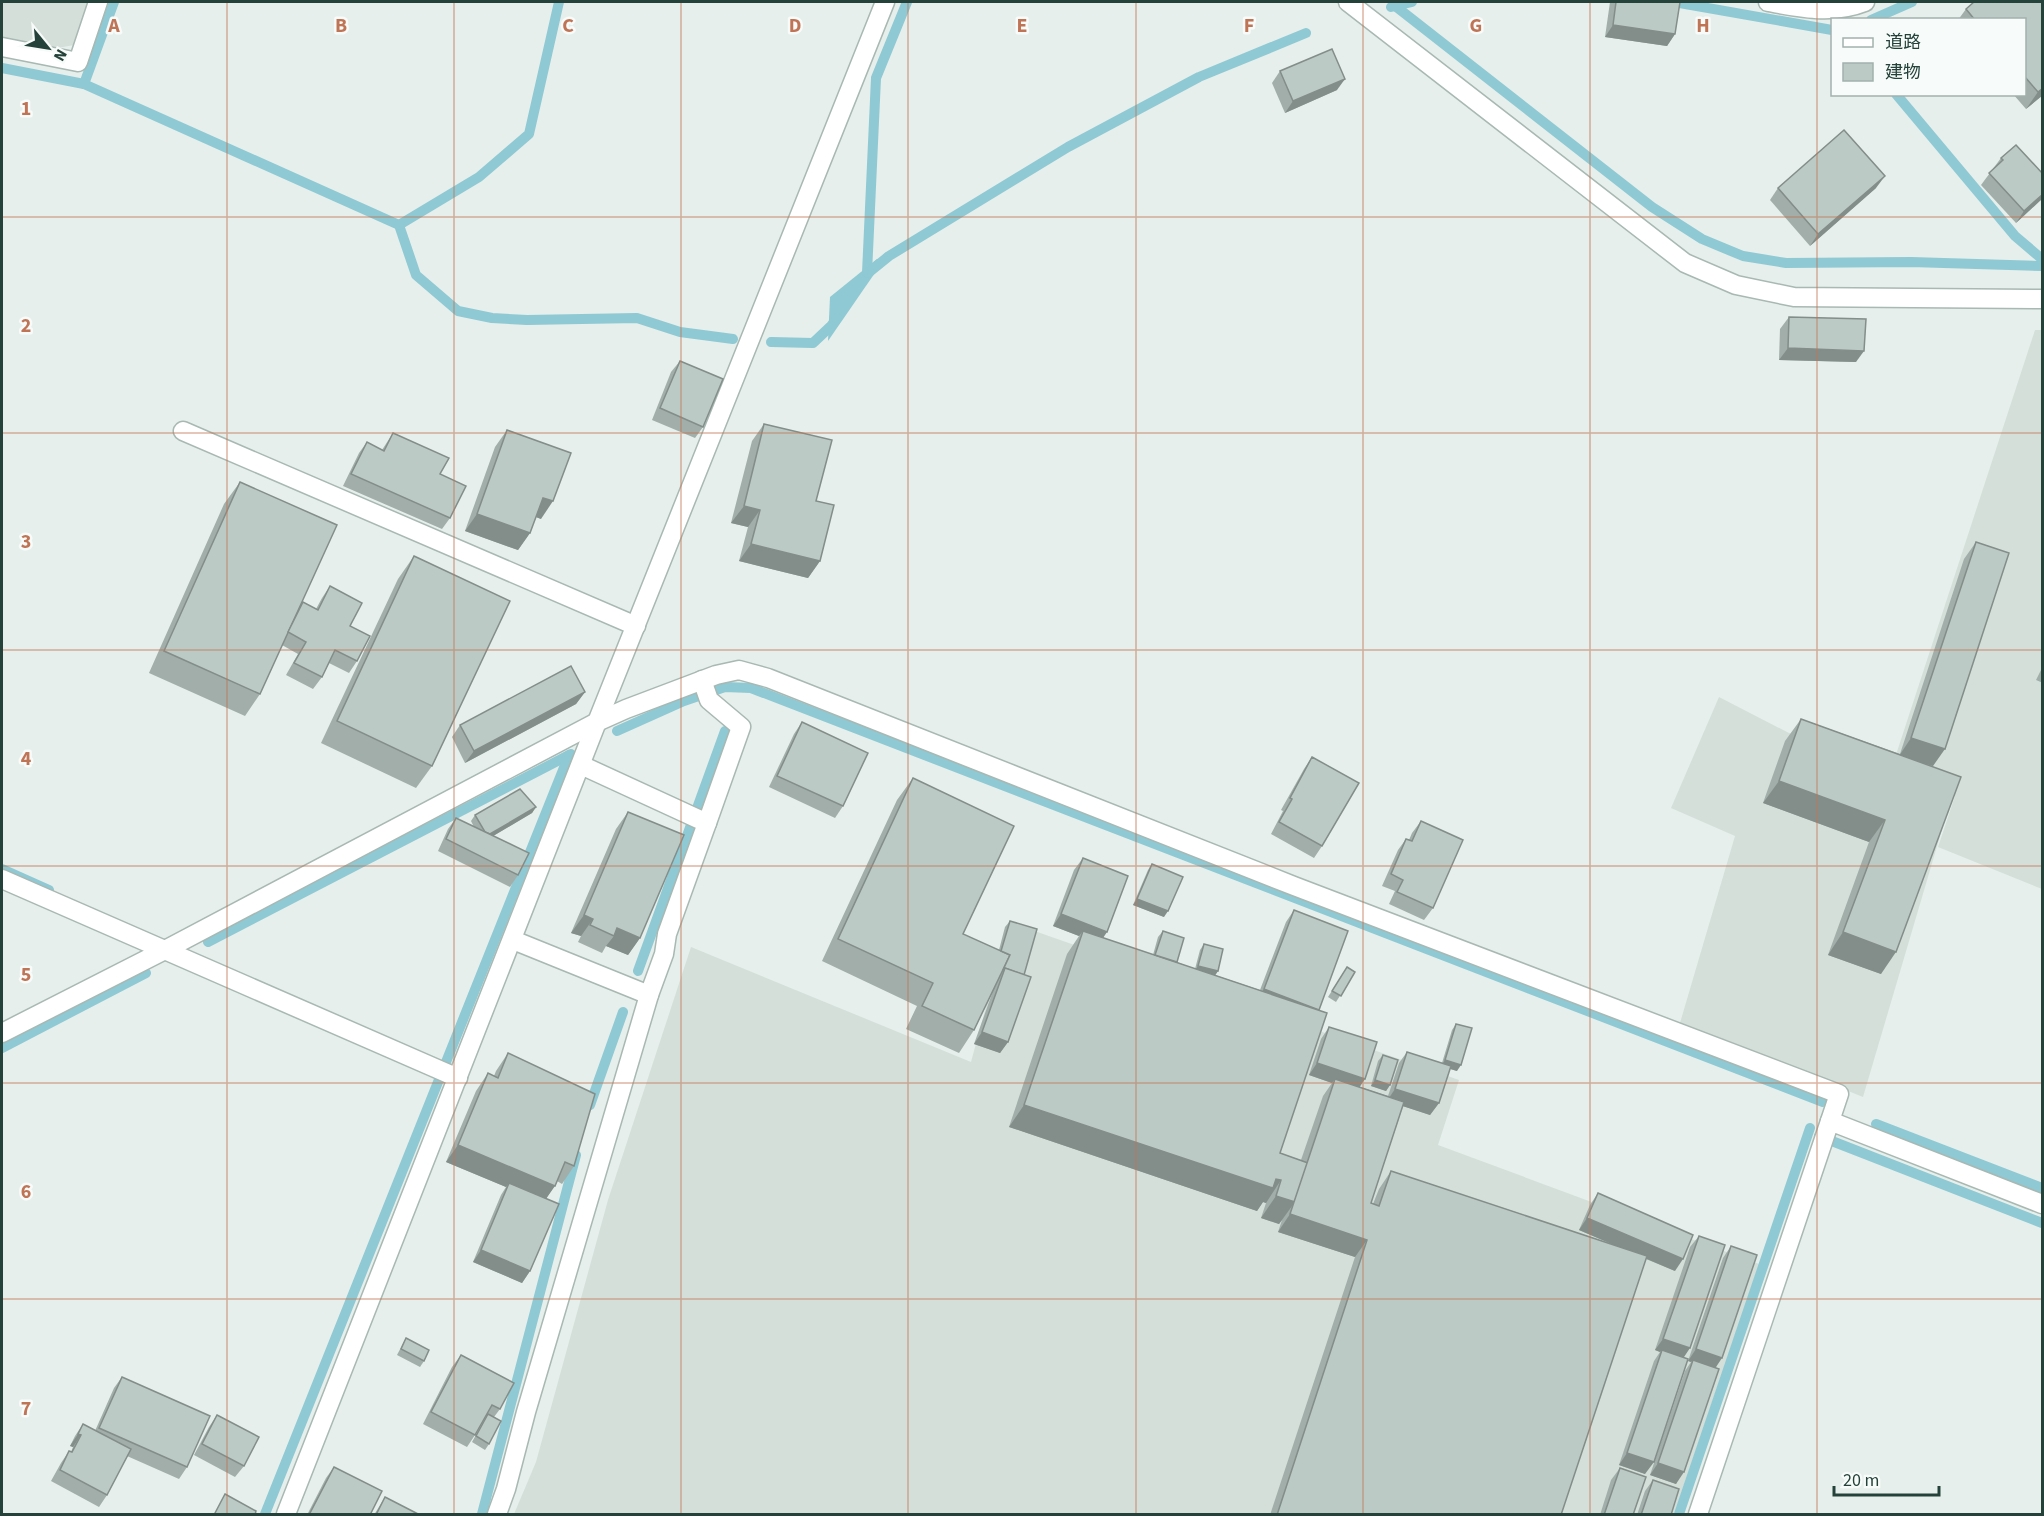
<svg xmlns="http://www.w3.org/2000/svg" width="2044" height="1516" font-family="'Source Sans 3','Noto Sans JP',sans-serif">
<rect width="100%" height="100%" fill="#e6efeb"/>
<!-- built -->
<g fill="#d4dfda">
<polygon points="2,2 88,2 74,45 52,49 2,39"/>
<polygon points="2035,330 2042,330 2042,518 2041,525 2042,526 2042,889 1938,847 1955,796 1891,770"/>
<polygon points="1719,697 1787,732 1951,799 1863,1097 1680,1023 1735,836 1671,808"/>
<polygon points="1009,922 1459,1080 1438,1145 1759,1264 1674,1514 514,1514 536,1462 608,1200 691,947 971,1062"/>
</g>
<!-- water -->
<polygon fill="#8ec9d4" points="877,259 879,267 828,341 830,297"/>
<g fill="none" stroke-linecap="round" stroke-linejoin="round">
<!-- stream -->
<g stroke="#8ec9d4" stroke-width="10">
<polyline points="1674,2 1832,30"/>
<polyline points="1394,5 1652,207 1702,239 1743,256 1786,263 1911,262 2042,266"/>
<polyline points="1391,7 1412,2"/>
<polyline points="1871,20 1912,2"/>
<polyline points="2,68 84,84 399,225 416,275 458,311 492,318 527,320 637,318 680,332 733,339"/>
<polyline points="84,84 114,2"/>
<polyline points="1896,94 2015,236 2042,259"/>
<polyline points="399,225 479,177 529,134 559,2"/>
<polyline points="867,273 876,78 907,2"/>
<polyline points="868,273 889,256 1068,147 1199,77 1306,33"/>
<polyline points="771,342 813,343 831,326 837,318"/>
<polyline points="617,731 684,701 725,687 751,688 1823,1102"/>
<polyline points="2,869 49,890"/>
<polyline points="208,942 571,754"/>
<polyline points="638,971 725,731"/>
<polyline points="2,1048 146,973"/>
<polyline points="590,1105 623,1012"/>
<polyline points="1876,1124 2042,1188"/>
<polyline points="1819,1136 2042,1223"/>
<polyline points="265,1514 569,755"/>
<polyline points="482,1514 576,1155"/>
<polyline points="1679,1514 1810,1128"/>
</g>
<defs>
<g id="minor">
<polyline points="1348,2 1685,263 1736,285 1794,297 2042,299"/>
<path d="M1768 2C1802 8 1832 15 1865 2"/>
<polyline points="2,47 78,62 98,2"/>
<polyline points="183,431 636,626"/>
<polyline points="702,680 709,700 741,727 707,823"/>
<polyline points="581,765 707,823 667,934 664,954 649,995"/>
<polyline points="2,879 458,1078"/>
<polyline points="2,1033 163,951 597,722 626,709 716,675 739,670 768,678 1294,886 1839,1094 1830,1121"/>
<polyline points="286,1514 597,722 885,2"/>
<polyline points="497,1514 506,1489 526,1412 649,995 513,940"/>
<polyline points="1698,1514 1830,1121 2042,1204"/>
</g>
</defs>
<!-- minor casing -->
<use href="#minor" stroke="#a8b8b2" stroke-width="21"/>
<!-- minor -->
<use href="#minor" stroke="#fff" stroke-width="18"/>
</g>
<!-- wall -->
<g fill="#a1aea9">
<polygon points="1610,2 1680,2 1675,34 1667,46 1605,37"/>
<polygon points="1974,2 2043,2 2043,95 2026,109 2013,94 2025,94 2025,20 1958,20 1966,9"/>
<polygon points="1280,71 1337,90 1285,113 1272,83"/>
<polygon points="2001,158 2043,174 2043,198 2016,223 1981,185"/>
<polygon points="1778,188 1876,188 1810,246 1770,200"/>
<polygon points="1789,317 1856,362 1779,360 1780,329"/>
<polygon points="680,361 703,427 695,438 652,420 671,372"/>
<polygon points="764,424 816,501 820,561 808,578 739,561 748,527 731,523 752,441"/>
<polygon points="507,430 541,519 536,517 530,533 518,550 465,531 495,447"/>
<polygon points="393,433 440,474 450,518 442,529 343,486 359,453 367,442 382,450"/>
<polygon points="240,482 300,607 303,602 316,609 322,598 330,586 350,626 357,661 349,673 329,663 322,677 313,689 286,675 298,654 282,645 260,694 245,716 149,673 224,504"/>
<polygon points="1976,542 1933,766 1881,974 1828,955 1869,842 1763,803 1785,741 1801,719 1900,754 1964,559"/>
<polygon points="414,556 432,766 416,788 321,743 398,579"/>
<polygon points="2043,666 2043,683 2036,680"/>
<polygon points="585,692 576,704 465,763 452,737 460,725"/>
<polygon points="802,722 843,806 835,818 769,787 794,734"/>
<polygon points="1312,757 1322,846 1314,858 1271,834 1283,811 1281,810 1304,769"/>
<polygon points="913,778 963,934 999,950 1005,927 1010,921 1024,975 1008,1042 1000,1053 974,1044 993,991 974,1030 959,1053 906,1029 917,1006 822,961 897,800"/>
<polygon points="536,807 532,813 493,836 518,875 510,887 438,851 448,829 456,818 474,827 471,821 475,815"/>
<polygon points="628,812 640,938 628,955 606,946 602,953 578,942 581,936 571,933 616,829"/>
<polygon points="1421,821 1433,908 1424,920 1389,904 1395,891 1382,886 1398,850 1406,839 1409,840 1412,833"/>
<polygon points="1083,858 1103,938 1153,955 1158,937 1163,931 1177,962 1195,969 1200,950 1204,944 1218,971 1215,975 1260,990 1286,922 1294,910 1318,1010 1280,1153 1301,1160 1323,1096 1332,1083 1309,1075 1321,1039 1329,1027 1360,1087 1388,1096 1399,1063 1407,1052 1442,1063 1452,1030 1456,1024 1457,1071 1450,1069 1439,1103 1430,1115 1403,1106 1371,1203 1373,1204 1379,1189 1391,1171 1611,1244 1579,1230 1590,1205 1598,1193 1675,1271 1646,1259 1561,1515 1270,1515 1355,1257 1278,1232 1282,1220 1279,1224 1261,1218 1266,1203 1263,1202 1257,1211 1009,1127 1067,954 1079,936 1053,926 1074,870"/>
<polygon points="1152,864 1164,917 1133,905 1148,870"/>
<polygon points="1347,967 1355,972 1336,1002 1328,997"/>
<polygon points="508,1053 574,1166 562,1184 557,1181 546,1199 530,1271 522,1283 473,1262 501,1195 506,1187 446,1162 476,1091 488,1073 494,1076 496,1071"/>
<polygon points="1383,1055 1390,1085 1386,1091 1371,1086 1378,1061"/>
<polygon points="1699,1236 1683,1357 1645,1474 1619,1465 1654,1361 1660,1352 1655,1350 1690,1247"/>
<polygon points="1731,1246 1716,1368 1676,1484 1650,1475 1685,1371 1691,1362 1688,1361 1723,1258"/>
<polygon points="406,1338 424,1361 420,1367 397,1355"/>
<polygon points="461,1355 500,1409 494,1417 489,1444 485,1450 472,1442 486,1417 485,1417 475,1435 467,1447 423,1424 452,1367"/>
<polygon points="122,1377 187,1467 179,1479 127,1456 107,1495 99,1507 51,1481 61,1463 69,1451 71,1452 73,1447 70,1446 75,1436 83,1424 95,1431 114,1388"/>
<polygon points="217,1415 244,1466 235,1477 194,1455 209,1427"/>
<polygon points="334,1467 370,1515 307,1515 326,1478"/>
<polygon points="1620,1468 1633,1515 1600,1515 1611,1480"/>
<polygon points="1653,1480 1671,1515 1637,1515 1645,1491"/>
<polygon points="385,1497 420,1515 374,1515"/>
</g>
<!-- shaded-wall -->
<g fill="#838d89">
<polygon points="1613,25 1675,34 1667,46 1605,37"/>
<polygon points="1345,79 1337,90 1285,113 1293,101"/>
<polygon points="2043,88 2043,95 2026,109 2038,92"/>
<polygon points="1885,176 1876,188 1810,246 1818,234"/>
<polygon points="2043,194 2043,198 2016,223 2024,211"/>
<polygon points="1788,348 1864,351 1856,362 1779,360"/>
<polygon points="543,498 553,501 541,519 531,515"/>
<polygon points="744,506 760,510 748,527 731,523"/>
<polygon points="477,514 530,533 518,550 465,531"/>
<polygon points="751,544 820,561 808,578 739,561"/>
<polygon points="585,692 576,704 465,763 474,751"/>
<polygon points="1911,738 1945,749 1933,766 1899,756"/>
<polygon points="1779,781 1885,820 1869,842 1763,803"/>
<polygon points="536,807 532,813 483,842 487,836"/>
<polygon points="1137,899 1168,911 1164,917 1133,905"/>
<polygon points="1061,914 1107,932 1099,944 1083,931 1079,936 1053,926"/>
<polygon points="584,915 593,919 581,936 571,933"/>
<polygon points="617,928 640,938 628,955 606,946 614,936"/>
<polygon points="1843,932 1896,952 1881,974 1828,955"/>
<polygon points="1198,966 1218,971 1214,977 1194,972"/>
<polygon points="1264,989 1319,1010 1256,1001"/>
<polygon points="982,1032 1008,1042 1000,1053 974,1044"/>
<polygon points="1445,1060 1461,1065 1457,1071 1441,1066"/>
<polygon points="1317,1063 1365,1079 1357,1091 1335,1079 1332,1083 1309,1075"/>
<polygon points="1375,1080 1390,1085 1386,1091 1371,1086"/>
<polygon points="1395,1089 1439,1103 1430,1115 1387,1101"/>
<polygon points="1024,1105 1276,1179 1281,1180 1266,1203 1263,1202 1257,1211 1009,1127"/>
<polygon points="458,1145 555,1186 543,1203 509,1183 506,1187 446,1162"/>
<polygon points="1276,1196 1295,1202 1279,1224 1261,1218"/>
<polygon points="1290,1214 1367,1240 1355,1257 1278,1232"/>
<polygon points="1587,1218 1683,1259 1675,1271 1579,1230"/>
<polygon points="481,1250 530,1271 522,1283 473,1262"/>
<polygon points="1663,1339 1690,1348 1682,1360 1662,1350 1660,1352 1655,1350"/>
<polygon points="1696,1349 1722,1358 1714,1370 1693,1360 1691,1362 1688,1361"/>
<polygon points="78,1434 81,1435 73,1447 70,1446"/>
<polygon points="1627,1453 1654,1462 1645,1474 1619,1465"/>
<polygon points="1658,1463 1684,1472 1676,1484 1650,1475"/>
</g>
<!-- building -->
<g fill="#bbcac4" stroke="#838d89" stroke-width="1.5">
<polygon points="1616,2 1680,2 1675,34 1613,25"/>
<polygon points="1974,2 2043,2 2043,88 2038,92 2025,77 2025,20 1975,20 1966,9"/>
<polygon points="1332,49 1345,79 1293,101 1280,71"/>
<polygon points="1844,130 1885,176 1818,234 1778,188"/>
<polygon points="2016,145 2043,174 2043,194 2024,211 1989,173 2003,160 2001,158"/>
<polygon points="1789,317 1866,319 1864,351 1788,348"/>
<polygon points="680,361 723,379 703,427 660,408"/>
<polygon points="764,424 832,440 816,501 834,505 820,561 751,544 760,510 744,506"/>
<polygon points="507,430 571,453 553,501 543,498 530,533 477,514"/>
<polygon points="393,433 449,458 440,474 466,486 450,518 351,474 367,442 384,451"/>
<polygon points="240,482 337,525 260,694 164,651"/>
<polygon points="1976,542 2009,553 1945,749 1911,738"/>
<polygon points="414,556 510,601 432,766 337,721"/>
<polygon points="330,586 362,603 350,626 370,636 357,661 335,650 322,677 294,663 306,642 288,632 303,602 318,610"/>
<polygon points="571,666 585,692 474,751 460,725"/>
<polygon points="1801,719 1961,777 1896,952 1843,932 1885,820 1779,781"/>
<polygon points="802,722 868,753 843,806 777,776"/>
<polygon points="1312,757 1359,783 1322,846 1279,822 1292,799 1290,798"/>
<polygon points="913,778 1014,826 963,934 1010,955 974,1030 922,1006 933,983 838,939"/>
<polygon points="520,789 536,807 490,834 485,832 475,815"/>
<polygon points="628,812 684,835 640,938 617,928 614,936 590,925 593,919 584,915"/>
<polygon points="456,818 529,853 518,875 446,839"/>
<polygon points="1421,821 1463,840 1433,908 1397,892 1403,880 1391,874 1406,839 1412,841"/>
<polygon points="1083,858 1128,876 1107,932 1061,914"/>
<polygon points="1152,864 1183,877 1168,911 1137,899"/>
<polygon points="1294,910 1348,931 1319,1010 1264,989"/>
<polygon points="1010,921 1037,929 1024,975 1005,968 1003,970 1010,955 1001,951"/>
<polygon points="1083,931 1327,1013 1280,1153 1308,1163 1295,1202 1276,1196 1281,1180 1276,1179 1273,1188 1024,1105"/>
<polygon points="1163,931 1184,938 1177,962 1155,955"/>
<polygon points="1204,944 1223,949 1218,971 1198,966"/>
<polygon points="1347,967 1355,972 1341,996 1332,991"/>
<polygon points="1005,968 1031,977 1008,1042 982,1032"/>
<polygon points="1456,1024 1472,1028 1461,1065 1445,1060"/>
<polygon points="1329,1027 1377,1042 1365,1079 1317,1063"/>
<polygon points="1407,1052 1451,1066 1439,1103 1395,1089"/>
<polygon points="508,1053 595,1094 574,1166 565,1162 555,1186 458,1145 488,1073 498,1078"/>
<polygon points="1383,1055 1398,1060 1390,1085 1375,1080"/>
<polygon points="1335,1079 1404,1102 1371,1203 1379,1206 1391,1171 1647,1256 1561,1515 1277,1515 1367,1240 1290,1214"/>
<polygon points="509,1183 559,1204 530,1271 481,1250"/>
<polygon points="1598,1193 1693,1235 1683,1259 1587,1218"/>
<polygon points="1699,1236 1725,1245 1690,1348 1663,1339"/>
<polygon points="1731,1246 1757,1255 1722,1358 1696,1349"/>
<polygon points="406,1338 429,1350 424,1361 401,1349"/>
<polygon points="1662,1350 1688,1359 1654,1462 1627,1453"/>
<polygon points="461,1355 514,1383 500,1409 492,1405 475,1435 431,1412"/>
<polygon points="1693,1360 1719,1369 1684,1472 1658,1463"/>
<polygon points="122,1377 210,1416 187,1467 99,1428"/>
<polygon points="488,1414 501,1421 489,1444 476,1436"/>
<polygon points="217,1415 259,1437 244,1466 202,1444"/>
<polygon points="83,1424 131,1449 107,1495 60,1470 69,1451 72,1452 81,1435 78,1434"/>
<polygon points="334,1467 382,1491 370,1515 309,1515"/>
<polygon points="1620,1468 1646,1477 1633,1515 1604,1515"/>
<polygon points="1653,1480 1679,1489 1671,1515 1641,1515"/>
<polygon points="225,1494 256,1511 255,1515 214,1515"/>
<polygon points="385,1497 420,1515 376,1515"/>
</g>
<!-- grid -->
<path fill="none" stroke="#c07456" stroke-width="1.5" stroke-opacity="0.55" d="M227 2V1514M454 2V1514M681 2V1514M908 2V1514M1136 2V1514M1363 2V1514M1590 2V1514M1817 2V1514M2 217H2042M2 433H2042M2 650H2042M2 866H2042M2 1083H2042M2 1299H2042"/>
<g font-size="20" text-anchor="middle" font-weight="bold" fill="#c07456" stroke="#f7fbf9" stroke-width="5" stroke-linejoin="round" paint-order="stroke">
<text x="114" y="32">A</text>
<text x="341" y="32">B</text>
<text x="568" y="32">C</text>
<text x="795" y="32">D</text>
<text x="1022" y="32">E</text>
<text x="1249" y="32">F</text>
<text x="1476" y="32">G</text>
<text x="1703" y="32">H</text>
<text x="26" y="115">1</text>
<text x="26" y="332">2</text>
<text x="26" y="548">3</text>
<text x="26" y="765">4</text>
<text x="26" y="981">5</text>
<text x="26" y="1198">6</text>
<text x="26" y="1415">7</text>
</g>
<!-- border -->
<rect width="2044" height="1516" fill="none" stroke="#24423a" stroke-width="6"/>
<!-- legend -->
<rect x="1831" y="18" width="195" height="78" fill="#f7fbf9" stroke="#a3b1ad" stroke-width="1.5"/>
<rect x="1843" y="38" width="30" height="9" fill="#ffffff" stroke="#a3b1ad" stroke-width="1.5"/>
<text x="1885" y="48" font-size="18" fill="#24423a">道路</text>
<rect x="1843" y="63" width="30" height="18" fill="#bbcac4" stroke="#a3b1ad" stroke-width="1.5"/>
<text x="1885" y="78" font-size="18" fill="#24423a">建物</text>
<!-- north arrow -->
<g transform="translate(48 48) rotate(120)" stroke="#f7fbf9" stroke-width="4.5" paint-order="stroke">
<path d="M0-4.5L10 22L0 15L-10 22Z" fill="#24423a"/>
<text y="-9" font-size="16" font-weight="bold" text-anchor="middle" fill="#24423a">N</text>
</g>
<!-- scale -->
<path d="M1834 1486v9h105v-9" fill="none" stroke="#24423a" stroke-width="3"/>
<text x="1843" y="1486" font-size="18" fill="#24423a" stroke="#f7fbf9" stroke-width="4.5" paint-order="stroke">20 m</text>
</svg>
